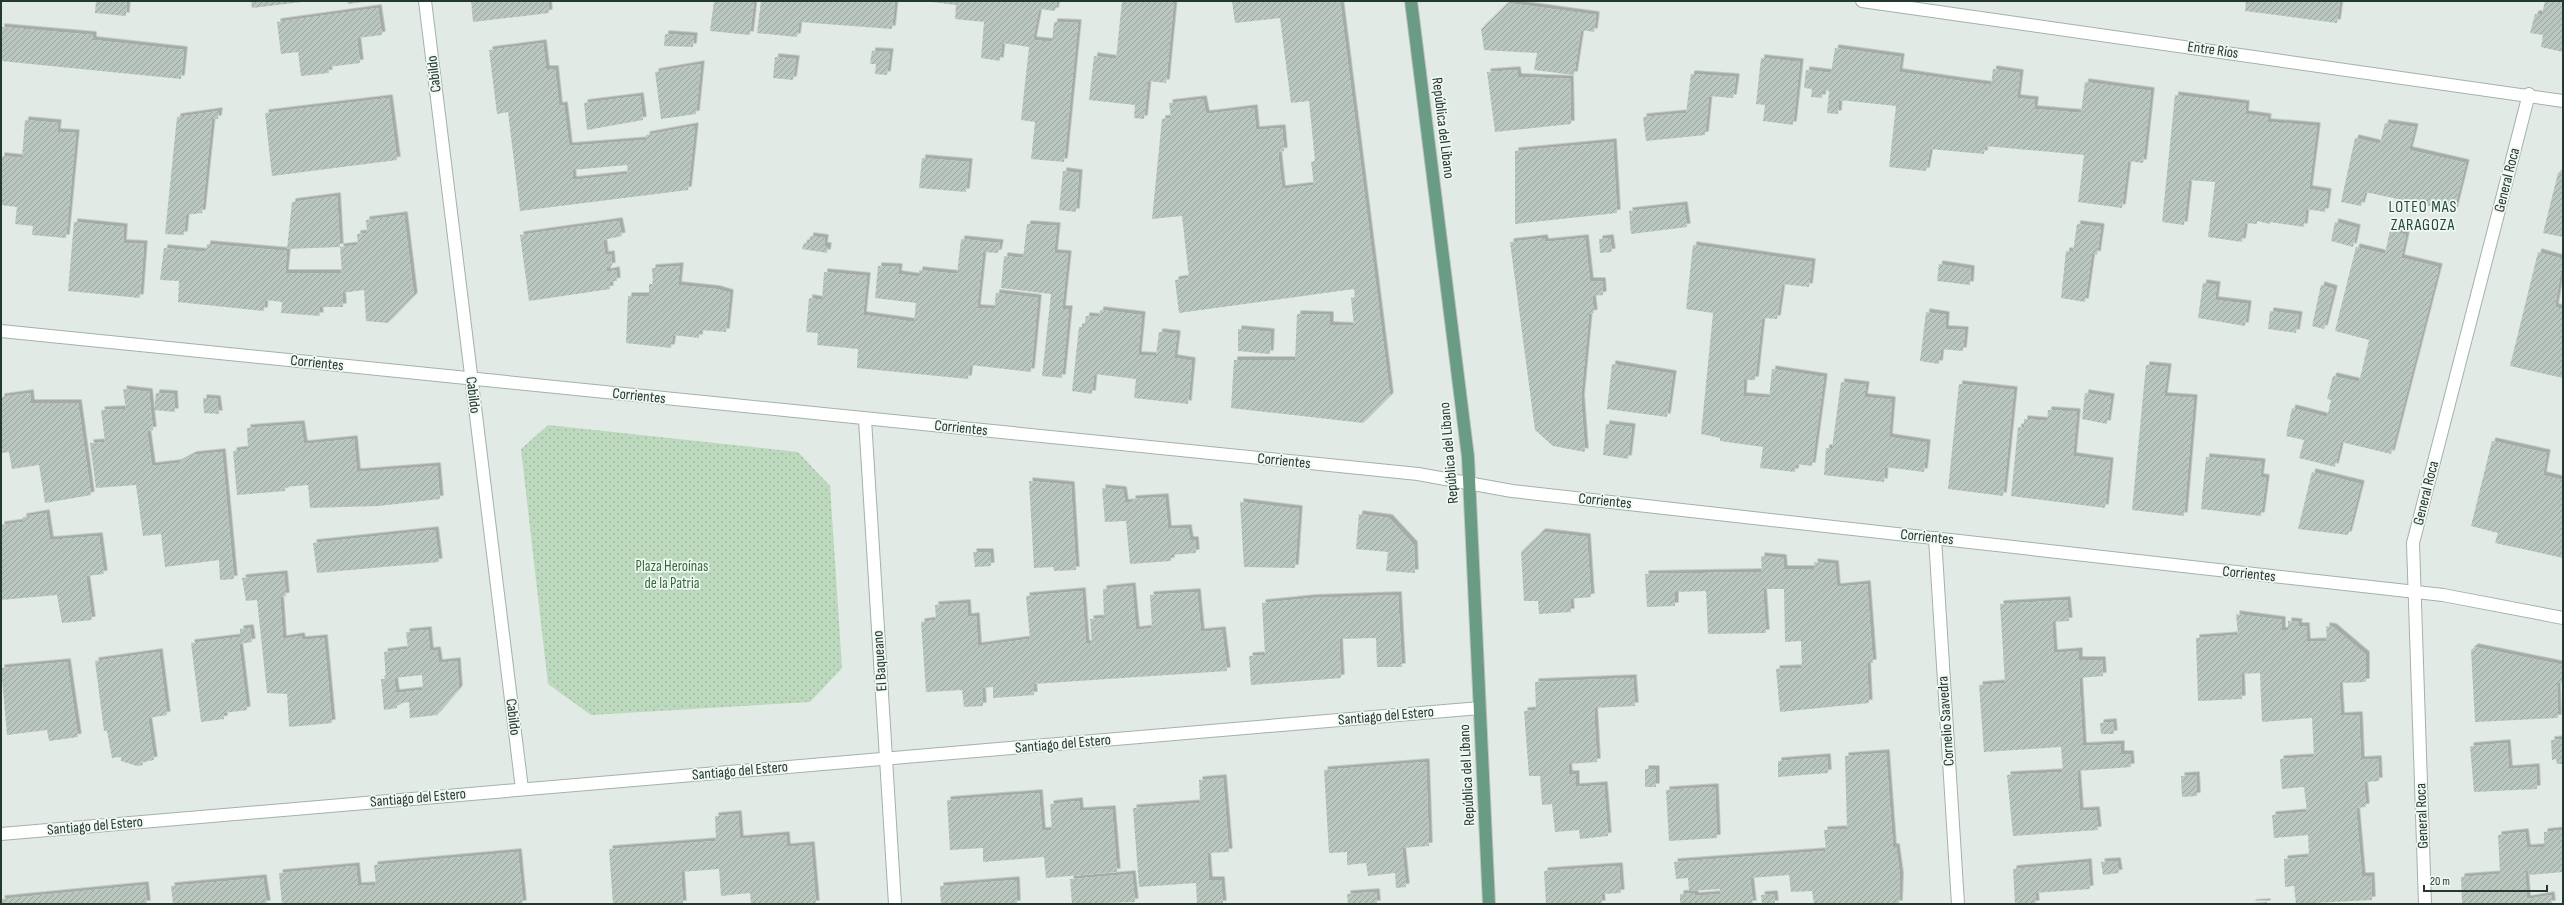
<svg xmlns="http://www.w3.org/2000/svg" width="2564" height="905" font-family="'Sofia Sans Condensed',sans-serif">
<defs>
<pattern id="park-dots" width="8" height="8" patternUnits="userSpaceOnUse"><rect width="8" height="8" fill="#bcd9be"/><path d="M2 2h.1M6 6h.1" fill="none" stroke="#a1bba4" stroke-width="1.8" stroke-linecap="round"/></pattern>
<pattern id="building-hatch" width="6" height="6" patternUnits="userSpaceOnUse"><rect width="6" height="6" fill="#bac7bf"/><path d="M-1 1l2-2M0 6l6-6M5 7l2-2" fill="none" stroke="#97a39c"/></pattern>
<filter id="shadow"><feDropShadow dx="3.5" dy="-3.5" stdDeviation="0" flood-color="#0004"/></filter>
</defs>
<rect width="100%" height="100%" fill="#e1eae4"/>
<!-- park -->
<polygon fill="url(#park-dots)" points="548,425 798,452 830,486 842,668 810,702 591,715 548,684 521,449"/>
<!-- building -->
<g fill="url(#building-hatch)" fill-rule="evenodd" filter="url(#shadow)">
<polygon points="96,1 127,1 126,16 95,13"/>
<polygon points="251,1 301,1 302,2 252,8"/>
<polygon points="347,1 363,1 364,2 348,4"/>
<polygon points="471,1 548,1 549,13 473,22"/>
<polygon points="714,1 754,1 750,35 710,31"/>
<polygon points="761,1 895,1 892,29 799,22 797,37 757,33"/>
<polygon points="923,1 1057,1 1055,11 1039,9 1033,40 1052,42 1054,22 1078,23 1064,162 1031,159 1035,122 1021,120 1029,47 1002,43 1000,61 981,58 984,22 955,19 956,5"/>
<polygon points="1122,1 1174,1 1166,83 1148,81 1144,119 1134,118 1135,105 1089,100 1094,56 1116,59"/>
<polygon points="1232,1 1340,1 1390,396 1363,423 1231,408 1234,360 1295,360 1297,314 1330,315 1330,325 1354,326 1351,298 1355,297 1354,289 1179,313 1175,280 1189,278 1182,216 1152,219 1162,119 1171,118 1169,103 1203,99 1206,114 1254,108 1256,130 1282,128 1284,151 1278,152 1282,189 1314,185 1311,162 1315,161 1309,101 1291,103 1280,18 1235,23"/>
<polygon points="2246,1 2340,1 2337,23 2245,11"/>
<polygon points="2545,1 2563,1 2563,52 2541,47 2543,35 2530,33 2535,14 2542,14"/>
<polygon points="1508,3 1596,15 1594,32 1581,30 1574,75 1534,70 1537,53 1484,50 1481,29"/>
<polygon points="378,8 382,35 357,38 360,63 328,67 329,73 301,76 298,52 281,54 277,22"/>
<polygon points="1,27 93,35 93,40 184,50 181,79 1,61"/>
<polygon points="665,34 694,36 693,47 664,46"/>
<path d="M543 43 546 69H555L559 106 564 105 569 146 647 140 646 135 695 126 688 190 520 211 508 112 497 114 489 50ZM627 165 628 174 573 180 572 170Z"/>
<polygon points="1835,48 1901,57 1899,72 1967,82 1991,85 1993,69 2020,73 2017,98 2035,100 2034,109 2081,113 2085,82 2151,91 2143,163 2128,161 2122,208 2078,202 2084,155 1985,146 1984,154 1930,149 1926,171 1889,167 1896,106 1839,100 1838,114 1827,113 1829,91 1823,90 1822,98 1811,97 1812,89 1804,88 1806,70 1831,73"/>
<polygon points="872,51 890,52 887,75 875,74 876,64 870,64"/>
<polygon points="775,57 796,59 793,80 773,78"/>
<polygon points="1761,58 1800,62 1793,125 1763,121 1765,105 1756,104"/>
<polygon points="701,64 696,114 661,119 655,72"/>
<polygon points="1517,70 1518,77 1570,79 1571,124 1495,132 1487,72"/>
<polygon points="1691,74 1736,77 1733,98 1709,96 1705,135 1646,141 1643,117 1686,113"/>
<polygon points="2175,95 2246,104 2245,114 2268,117 2267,122 2317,126 2309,189 2328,192 2325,212 2306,209 2304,227 2270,222 2270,224 2257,221 2257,224 2245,223 2242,242 2208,237 2215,182 2189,180 2184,225 2162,222"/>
<polygon points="640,96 643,120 587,130 584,103"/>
<polygon points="389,98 397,160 272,176 265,113"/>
<polygon points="219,111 218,119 212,119 202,213 186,215 184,235 165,234 177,117"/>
<polygon points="25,120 58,123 57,132 76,133 66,238 32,235 33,226 15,224 17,207 1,205 1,156 22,158"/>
<polygon points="2385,123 2415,127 2409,150 2466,163 2454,211 2365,192 2361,206 2341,202 2355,138 2380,144"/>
<polygon points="1613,142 1617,213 1515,224 1515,151"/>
<polygon points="922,158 969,162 966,192 919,188"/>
<polygon points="2563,169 2563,237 2543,233 2558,173"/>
<polygon points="1063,171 1079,173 1076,212 1059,210"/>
<polygon points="337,196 340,247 287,249 292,202"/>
<polygon points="1684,205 1687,227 1631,234 1629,211"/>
<polygon points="404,215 414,296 388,323 366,321 364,290 342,293 343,307 319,307 320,316 281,313 282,302 265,300 264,311 178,302 179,281 160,280 164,248 206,252 207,244 287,251 285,273 342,273 340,247 358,245 357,234 367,233 366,220"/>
<polygon points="619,221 622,236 603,240 605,255 611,254 612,266 607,267 607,272 616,270 617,281 609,282 610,289 529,301 520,235"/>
<polygon points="74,222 124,227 123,243 144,244 140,298 68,291"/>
<polygon points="2335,222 2357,228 2353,247 2331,241"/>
<polygon points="1027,224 1057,226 1054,253 1068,254 1062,309 1069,309 1062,378 1042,376 1051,294 1001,288 1004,256 1023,258"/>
<polygon points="2077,224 2101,227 2097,255 2092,253 2085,302 2061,298 2066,251 2073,252"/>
<polygon points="2390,230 2406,235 2401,258 2439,267 2391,454 2341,442 2335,467 2299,458 2304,440 2286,436 2292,408 2327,417 2331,400 2327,399 2333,376 2359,382 2369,340 2335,331 2356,247 2385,254"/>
<polygon points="810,236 825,238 824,246 828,246 827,253 802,249 804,243 809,244"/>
<polygon points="1544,238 1545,242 1585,238 1590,281 1602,281 1603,295 1592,296 1594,313 1589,314 1581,398 1585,452 1553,446 1535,430 1510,242"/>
<polygon points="1610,238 1612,252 1600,253 1599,239"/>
<polygon points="961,239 1000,243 998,253 983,252 977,308 994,309 996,293 1038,298 1031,372 970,365 968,379 857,368 858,349 817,345 818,333 806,332 809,298 822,300 824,272 867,276 863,315 914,322 916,303 875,298 878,266 899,267 898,274 919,277 919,270 957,274"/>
<polygon points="1693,245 1812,262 1809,287 1782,284 1777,319 1762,318 1755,380 1744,380 1743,396 1769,398 1772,369 1824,377 1812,466 1796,464 1795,472 1760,468 1763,447 1720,441 1720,438 1701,434 1713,313 1686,309"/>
<polygon points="2538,252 2563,259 2555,307 2563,309 2563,378 2510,366"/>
<polygon points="1939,264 1971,269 1970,285 1937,281"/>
<polygon points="680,266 678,285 716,289 730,293 726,332 700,330 699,338 673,335 671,348 626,343 628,296 649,296 649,284 653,284 652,268"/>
<polygon points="2203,283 2217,285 2215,300 2248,304 2245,326 2198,318"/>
<polygon points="2321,285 2334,289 2324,329 2312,326"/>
<polygon points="1100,310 1142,315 1138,355 1156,356 1159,332 1177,334 1174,358 1192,361 1188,404 1134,398 1136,379 1094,374 1092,394 1072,391 1079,327 1084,327 1086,316 1099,317"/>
<polygon points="2270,311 2299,315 2296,333 2268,329"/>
<polygon points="1926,312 1946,315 1945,329 1965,330 1963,351 1941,349 1939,364 1920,361"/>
<polygon points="1238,329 1271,332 1270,354 1238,351"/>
<polygon points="1612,364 1673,374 1667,417 1607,409"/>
<polygon points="2146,365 2168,367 2164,396 2194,398 2184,516 2132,510"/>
<polygon points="1841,382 1866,385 1864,397 1892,400 1889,437 1927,443 1924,472 1885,467 1884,482 1824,475 1826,448 1832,448"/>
<polygon points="1959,384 2014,390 2003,496 1948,489"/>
<polygon points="123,389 149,392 153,430 147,431 152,466 178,463 193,455 222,452 234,579 220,580 219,560 165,567 161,534 143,536 136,485 96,488 90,443 105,442 101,410 126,409"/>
<polygon points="30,393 31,403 78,403 91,495 45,503 39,465 12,469 9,452 1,453 1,397"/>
<polygon points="156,393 174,394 175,412 154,410"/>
<polygon points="2085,393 2111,397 2107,424 2082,419"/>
<polygon points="203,398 217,399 219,414 204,413"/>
<polygon points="2048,410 2077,412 2073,456 2110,461 2105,508 2011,496 2018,427 2024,428 2024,419 2047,421"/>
<polygon points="301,424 304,444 354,439 357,472 437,466 440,499 378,506 310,508 308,485 285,487 285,491 237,495 233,451 248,449 247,428"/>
<polygon points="1606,424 1632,427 1628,459 1603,455"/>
<polygon points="2492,441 2547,453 2543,475 2563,480 2563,558 2495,543 2498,533 2471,526"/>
<polygon points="2206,457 2262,462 2260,477 2266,478 2261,516 2201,509"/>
<polygon points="2312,472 2361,484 2348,535 2298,529"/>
<polygon points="1029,481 1071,485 1076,570 1054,571 1053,567 1034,568"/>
<polygon points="1102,488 1123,490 1125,503 1132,502 1132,499 1165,497 1168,529 1188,528 1190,540 1195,540 1196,553 1171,555 1171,561 1130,564 1126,521 1105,522"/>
<polygon points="1240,502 1299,509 1295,568 1244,567"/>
<polygon points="46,513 50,540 99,536 104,574 86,576 92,620 62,623 57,595 1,600 1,525 23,522 23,517"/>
<polygon points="1359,514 1389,518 1414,545 1415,573 1386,571 1388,552 1356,549"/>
<polygon points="435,530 439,562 317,573 313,543"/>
<polygon points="1542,532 1587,537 1591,597 1570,599 1571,612 1539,614 1538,601 1524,601 1521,552"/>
<polygon points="973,552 990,552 991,566 975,567"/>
<polygon points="1761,556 1783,558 1784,569 1815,569 1814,562 1835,564 1837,587 1867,584 1873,663 1867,663 1869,703 1780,712 1776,669 1802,668 1801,641 1785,642 1784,589 1763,589 1766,633 1708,634 1706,591 1675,592 1675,606 1647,607 1645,574 1762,572"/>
<polygon points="284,574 286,596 280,597 283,639 301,636 302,640 324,638 332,723 289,727 287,694 267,693 257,600 246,601 242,578"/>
<polygon points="1132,586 1136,630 1152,628 1150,595 1197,592 1201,632 1222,630 1227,671 1033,684 1034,695 993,698 993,687 982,688 983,706 964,707 962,690 926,692 921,622 936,620 935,605 967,603 968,617 976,616 978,646 1030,639 1026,596 1082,591 1086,644 1092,643 1090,619 1104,618 1103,589"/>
<polygon points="1398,595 1402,667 1377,667 1376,638 1339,639 1341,678 1251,685 1249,656 1265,655 1262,603 1312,598"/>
<polygon points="2067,600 2069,621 2052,622 2054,653 2079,651 2079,660 2102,660 2103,676 2079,678 2083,746 2121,744 2121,754 2130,754 2131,767 2077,771 2080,811 2096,810 2098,830 2013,836 2007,775 2063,772 2061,747 1984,752 1979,685 2005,683 2000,604"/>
<polygon points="2236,614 2282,620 2282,631 2288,630 2288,621 2299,622 2298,626 2306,626 2307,642 2327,641 2326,626 2333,627 2366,655 2366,682 2339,683 2341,716 2359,715 2361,760 2378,759 2379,781 2364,782 2366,807 2356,808 2362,876 2371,876 2372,900 2296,904 2294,886 2285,887 2284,859 2309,857 2308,835 2274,838 2272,815 2307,812 2304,787 2282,789 2280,759 2314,757 2312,718 2262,722 2260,673 2241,674 2242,699 2198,701 2196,638 2238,635"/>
<polygon points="250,628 252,642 239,644 247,710 224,713 224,719 201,722 191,643 240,637 240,629"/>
<path d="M428 630 430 651 437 650 439 663 457 661 459 689 437 715 410 718 409 702 397 704V708L384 710 381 679H386L384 652 408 649 406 632ZM422 675 423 690 396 693 394 678Z"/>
<polygon points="2475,647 2563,665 2563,683 2557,683 2558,718 2475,722 2471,650"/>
<polygon points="159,652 167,715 148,718 154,760 142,762 143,765 137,766 121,761 121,757 112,758 107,731 104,731 95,661"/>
<polygon points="67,662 78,737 49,741 47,730 7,735 1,668"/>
<polygon points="1633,678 1635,706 1594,708 1597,762 1568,764 1569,774 1576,774 1576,787 1604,785 1608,836 1580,839 1579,830 1555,832 1552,804 1542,805 1540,776 1529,776 1524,711 1536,710 1535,682"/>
<polygon points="2113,722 2114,734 2101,734 2100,723"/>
<polygon points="2563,739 2563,764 2557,764 2556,759 2552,760 2551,740"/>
<polygon points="2507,743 2509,769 2536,767 2537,789 2474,792 2470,746"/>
<polygon points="1886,753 1893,847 1896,847 1900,876 1899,904 1814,904 1812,891 1791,892 1789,875 1750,878 1753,904 1680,904 1680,894 1695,893 1695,896 1720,894 1720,889 1689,891 1688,878 1676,879 1674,862 1826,851 1824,830 1847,829 1845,756"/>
<polygon points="1827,757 1828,773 1778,777 1778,761"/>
<polygon points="1426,762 1429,846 1402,848 1406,887 1396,888 1395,873 1368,876 1366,863 1347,865 1347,852 1329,853 1324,770"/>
<rect x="1645" y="769" width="11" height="18"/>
<polygon points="2196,775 2197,796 2182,797 2181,776"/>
<polygon points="1223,778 1229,852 1207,853 1209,880 1221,880 1223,904 1197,904 1196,883 1139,887 1133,808 1200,803 1199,780"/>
<polygon points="1715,787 1717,838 1669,841 1666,790"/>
<polygon points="1039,793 1042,831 1052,830 1050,804 1079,801 1080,811 1112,809 1117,872 1046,878 1044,857 983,862 983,848 950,850 947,800"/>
<polygon points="738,814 740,839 786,835 787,847 811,845 816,904 751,904 750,893 721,896 719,869 681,872 683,904 613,904 609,849 716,841 715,816"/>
<polygon points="2563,830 2563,872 2529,875 2528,871 2525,871 2527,899 2551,895 2552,904 2462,904 2461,877 2500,874 2498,835 2525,832 2527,848 2544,847 2544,832"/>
<polygon points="518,852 523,904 282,904 279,873 356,866 358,886 376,885 374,865"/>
<polygon points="2117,861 2119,873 2103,875 2101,862"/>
<polygon points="2088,862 2090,889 2035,893 2036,904 2015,904 2013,869"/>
<polygon points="1619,866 1621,893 1601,894 1602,904 1546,904 1544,871"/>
<polygon points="1132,874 1135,902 1072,904 1070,879"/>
<polygon points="263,878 267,904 173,904 171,886"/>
<polygon points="1016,880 1017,904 941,904 940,886"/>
<polygon points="145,885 147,904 2,904 1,899"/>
<polygon points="1376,892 1377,904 1348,904 1347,894"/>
<polygon points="1774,894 1775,904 1762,904 1761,895"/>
<polygon points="2267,902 2267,904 2252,904 2252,903"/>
</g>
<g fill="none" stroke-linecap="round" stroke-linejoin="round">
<defs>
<g id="minor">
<polyline points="425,1 522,789"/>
<polyline points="1862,1 2563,101"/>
<polyline points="1,331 1418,474 1512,491 2443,595 2563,618"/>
<polyline points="865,419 895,904"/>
<polyline points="1935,538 1958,904"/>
<polyline points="1,834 1480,708"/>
<polyline points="2425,904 2413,543 2529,94"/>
</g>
<polyline id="major" points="1411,1 1468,457 1489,904"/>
</defs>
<!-- minor casing -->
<use href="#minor" stroke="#a4b1aa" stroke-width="14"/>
<!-- major casing -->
<use href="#major" stroke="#bdc4c0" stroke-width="14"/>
<!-- minor -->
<use href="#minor" stroke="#fff" stroke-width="12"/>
<!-- major -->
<use href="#major" stroke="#6a9b84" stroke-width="12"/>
</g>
<g text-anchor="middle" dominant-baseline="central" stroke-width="3.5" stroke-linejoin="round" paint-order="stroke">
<!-- street labels -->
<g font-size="15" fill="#23392e" stroke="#f1f7f3">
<text transform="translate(2213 50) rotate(8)">Entre Ríos</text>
<text transform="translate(434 74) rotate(-97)">Cabildo</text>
<text transform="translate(1443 128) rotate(83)">República del Líbano</text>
<text transform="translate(2507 180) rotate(-76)">General Roca</text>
<text transform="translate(317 363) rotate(6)">Corrientes</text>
<text transform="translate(473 395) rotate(83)">Cabildo</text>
<text transform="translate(639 396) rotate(6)">Corrientes</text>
<text transform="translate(961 428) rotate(6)">Corrientes</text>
<text transform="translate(1449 453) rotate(-95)">República del Líbano</text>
<text transform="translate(1284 461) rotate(6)">Corrientes</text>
<text transform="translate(2426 493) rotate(-76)">General Roca</text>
<text transform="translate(1605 501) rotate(6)">Corrientes</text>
<text transform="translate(1927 537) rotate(6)">Corrientes</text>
<text transform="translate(2249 574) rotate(6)">Corrientes</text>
<text transform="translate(880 661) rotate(-94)">El Baqueano</text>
<text transform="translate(1386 716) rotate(-5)">Santiago del Estero</text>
<text transform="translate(513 717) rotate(83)">Cabildo</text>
<text transform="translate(1946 721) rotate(-94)">Cornelio Saavedra</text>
<text transform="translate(1063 744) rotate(-5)">Santiago del Estero</text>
<text transform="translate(740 771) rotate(-5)">Santiago del Estero</text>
<text transform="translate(1467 775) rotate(-93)">República del Líbano</text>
<text transform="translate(418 798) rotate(-5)">Santiago del Estero</text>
<text transform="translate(2422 816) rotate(-92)">General Roca</text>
<text transform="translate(95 826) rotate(-5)">Santiago del Estero</text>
</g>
<!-- park labels -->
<g font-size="15" fill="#326b3b" stroke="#f1f7f3">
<text x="672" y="566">Plaza Heroínas<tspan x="672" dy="17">de la Patria</tspan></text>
</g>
<!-- neighbourhood labels -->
<g font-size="16" letter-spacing="1" fill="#214936" stroke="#f1f7f3">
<text x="2423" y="207">LOTEO MAS<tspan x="2423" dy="18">ZARAGOZA</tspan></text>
</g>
</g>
<!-- border -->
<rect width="2564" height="905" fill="none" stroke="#23392e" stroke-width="4"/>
<!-- scale -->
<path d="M2424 885v6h123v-6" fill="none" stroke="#23392e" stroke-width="2"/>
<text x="2430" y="885" font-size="12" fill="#23392e" stroke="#f1f7f3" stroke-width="3" paint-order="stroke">20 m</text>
</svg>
